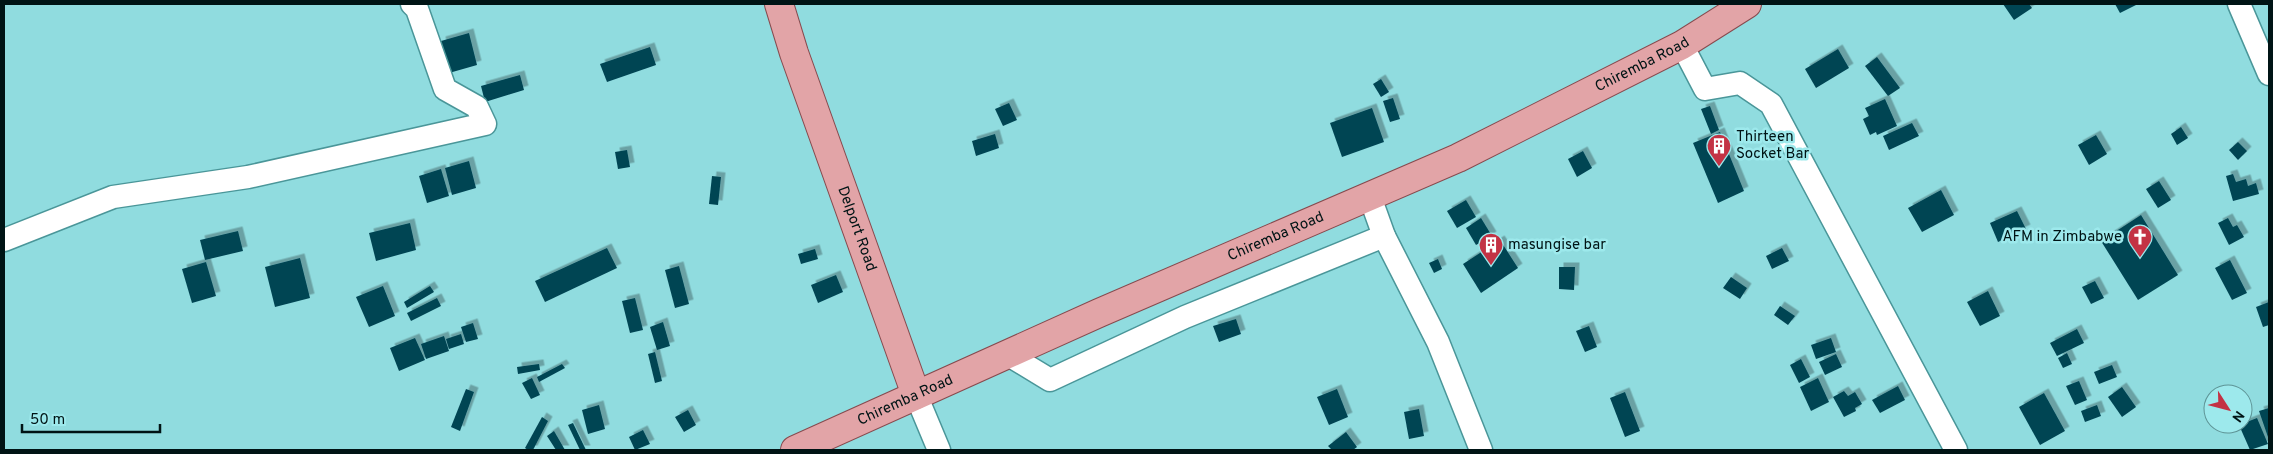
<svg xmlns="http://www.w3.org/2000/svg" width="2273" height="454" font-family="Overpass,sans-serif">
<defs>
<filter id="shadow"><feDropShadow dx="4.5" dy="-4.5" stdDeviation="0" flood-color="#0004"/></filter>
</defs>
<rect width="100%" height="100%" fill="#90dcdf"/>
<!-- building -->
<g fill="#034453" filter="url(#shadow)">
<polygon points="2003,4 2029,4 2032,8 2014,20"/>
<polygon points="2115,4 2138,4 2120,13"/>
<polygon points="469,33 477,65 449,73 441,41"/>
<polygon points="650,47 656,65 607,82 600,64"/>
<polygon points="1838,49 1849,68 1816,88 1805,69"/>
<polygon points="1877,57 1900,88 1888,96 1865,66"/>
<polygon points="520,75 524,90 485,102 481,86"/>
<polygon points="1381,79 1389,92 1381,97 1373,84"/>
<polygon points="1393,98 1400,119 1390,122 1383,101"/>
<polygon points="1885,99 1897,126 1877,135 1876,132 1870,135 1863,119 1869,116 1865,108"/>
<polygon points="1009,103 1017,120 1003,126 995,109"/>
<polygon points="1710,106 1719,130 1711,134 1701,109"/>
<polygon points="1372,108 1384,142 1342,157 1330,123"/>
<polygon points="1912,123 1919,136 1889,150 1883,136"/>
<polygon points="2181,127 2188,138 2177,145 2171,134"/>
<polygon points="1720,132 1744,191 1718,203 1693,143"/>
<polygon points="995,134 999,148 976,156 972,141"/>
<polygon points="2096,135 2107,154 2089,165 2078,145"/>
<polygon points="2238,142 2247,151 2238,160 2229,150"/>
<polygon points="627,150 630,167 618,169 615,152"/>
<polygon points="1583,151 1592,168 1577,177 1568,159"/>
<polygon points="469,161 476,188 452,195 445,168"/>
<polygon points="441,169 449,196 427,203 419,176"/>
<polygon points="2233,174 2236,182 2246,179 2248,186 2256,183 2259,194 2233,201 2226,176"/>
<polygon points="712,176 721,177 718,205 709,204"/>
<polygon points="2159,181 2171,200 2158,208 2146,189"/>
<polygon points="1941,190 1954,215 1922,232 1908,208"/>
<polygon points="1466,200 1476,217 1457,228 1447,211"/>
<polygon points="2017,211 2026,229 1998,242 1990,223"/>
<polygon points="2141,215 2178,275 2138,300 2101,241"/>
<polygon points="1481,218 1492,236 1476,245 1466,228"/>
<polygon points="2228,218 2233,227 2237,225 2244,237 2229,245 2218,223"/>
<polygon points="410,223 416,250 376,261 369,233"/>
<polygon points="238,231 243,251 205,260 200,240"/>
<polygon points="1500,240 1518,268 1481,293 1463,264"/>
<polygon points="607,248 617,268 545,302 535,281"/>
<polygon points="1782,248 1789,261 1772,269 1766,256"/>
<polygon points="815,249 818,259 801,264 798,254"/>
<polygon points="300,258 310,298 275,307 265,267"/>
<polygon points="1438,259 1442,269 1434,273 1429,263"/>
<polygon points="2230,260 2247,293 2232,300 2215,268"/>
<polygon points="206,262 216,296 192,303 182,269"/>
<polygon points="679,266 689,304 675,308 665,270"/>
<polygon points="1559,267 1575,267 1574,290 1559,289"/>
<polygon points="836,275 843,292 818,303 811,285"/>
<polygon points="1731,277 1747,288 1740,299 1723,288"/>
<polygon points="2095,281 2104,298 2091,304 2082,287"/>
<polygon points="383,286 395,316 369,327 356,297"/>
<polygon points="430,286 434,292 407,308 404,302"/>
<polygon points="1988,291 2000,316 1980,326 1967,302"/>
<polygon points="437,298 441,306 411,321 407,313"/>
<polygon points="635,298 643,330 630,333 622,301"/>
<polygon points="2269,302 2269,325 2263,327 2256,307"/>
<polygon points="1780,306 1795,316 1788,325 1774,315"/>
<polygon points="1236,319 1241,334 1219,342 1213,326"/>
<polygon points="663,322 670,346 657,350 650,327"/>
<polygon points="473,323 478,339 466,342 461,327"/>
<polygon points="1589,326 1597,347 1585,352 1576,331"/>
<polygon points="2077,329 2084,343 2057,356 2050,343"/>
<polygon points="461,334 464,344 449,349 446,339"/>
<polygon points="444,336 449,351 426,359 421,344"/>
<polygon points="415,338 425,360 399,371 390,348"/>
<polygon points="1831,338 1836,352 1816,359 1811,345"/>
<polygon points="655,352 662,381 655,383 648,354"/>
<polygon points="2067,353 2072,364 2063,368 2058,358"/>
<polygon points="1836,354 1842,367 1825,375 1819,362"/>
<polygon points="1801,359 1810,377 1799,383 1790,365"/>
<polygon points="539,364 540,370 518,374 517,367"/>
<polygon points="562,364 565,368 539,382 537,377"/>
<polygon points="2112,365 2117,377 2099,384 2094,372"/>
<polygon points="532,378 540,395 531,399 522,383"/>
<polygon points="1818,378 1829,402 1811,411 1800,387"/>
<polygon points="2079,381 2087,400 2075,405 2066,386"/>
<polygon points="1898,386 1905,400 1880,413 1872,400"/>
<polygon points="2122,387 2136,407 2122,417 2108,397"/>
<polygon points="466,389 474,392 460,431 451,427"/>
<polygon points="1337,389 1348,417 1329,425 1317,397"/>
<polygon points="1844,391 1848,396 1855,392 1862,404 1855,408 1856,411 1844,417 1833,397"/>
<polygon points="1625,392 1640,431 1625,437 1610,398"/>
<polygon points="2044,393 2065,431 2040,445 2019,407"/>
<polygon points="599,405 605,429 588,434 582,410"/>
<polygon points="2097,405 2101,416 2085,422 2081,411"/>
<polygon points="2269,408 2269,440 2259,411"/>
<polygon points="1419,409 1424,436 1409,439 1404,412"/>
<polygon points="688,410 696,425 684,432 675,417"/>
<polygon points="542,417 548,421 533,450 528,450 525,448"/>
<polygon points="2257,418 2268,444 2250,450 2239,425"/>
<polygon points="573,423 586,450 580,450 568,425"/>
<polygon points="643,430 650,444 635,450 629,437"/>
<polygon points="554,431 565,450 556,450 547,436"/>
<polygon points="1346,432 1357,447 1353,450 1332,450 1328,446"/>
</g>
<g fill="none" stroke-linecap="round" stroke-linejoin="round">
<defs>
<g id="minor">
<polyline points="2239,4 2269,74"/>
<polyline points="1682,45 1705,89 1740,83 1771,104 1956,450"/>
<polyline points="1370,197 1384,236 1438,342 1481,450"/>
<polyline points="4,240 113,197 248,177 485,124 477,107 445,89 417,9 412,4"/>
<polyline points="1007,354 1050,380 1185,317 1384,236"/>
<polyline points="916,395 939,450"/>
</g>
<g id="major">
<path id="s1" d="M779 4 794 53 916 395"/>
<path id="s2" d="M795 450 1099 313 1458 158 1682 45 1747 4"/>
</g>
</defs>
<!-- minor casing -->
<use href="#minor" stroke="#4a9699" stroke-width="25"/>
<!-- major casing -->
<use href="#major" stroke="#874a4e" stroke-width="30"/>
<!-- minor -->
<use href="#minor" stroke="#fff" stroke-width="22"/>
<!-- major -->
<use href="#major" stroke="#e2a4a7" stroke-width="28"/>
</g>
<!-- icons -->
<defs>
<symbol id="building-pin" viewBox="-11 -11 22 30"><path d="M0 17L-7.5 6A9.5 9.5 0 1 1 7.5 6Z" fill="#c33244" stroke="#9de9ec"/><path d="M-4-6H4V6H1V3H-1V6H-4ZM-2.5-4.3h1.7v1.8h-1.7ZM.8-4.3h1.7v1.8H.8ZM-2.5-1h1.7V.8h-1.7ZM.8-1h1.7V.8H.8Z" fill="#fff"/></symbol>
<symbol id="church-pin" viewBox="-11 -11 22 30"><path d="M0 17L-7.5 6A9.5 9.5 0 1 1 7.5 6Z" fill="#c33244" stroke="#9de9ec"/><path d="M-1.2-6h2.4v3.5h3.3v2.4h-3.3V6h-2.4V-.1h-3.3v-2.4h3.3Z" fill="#fff"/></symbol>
</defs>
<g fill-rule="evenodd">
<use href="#building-pin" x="1705" y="132" width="28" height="38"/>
<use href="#church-pin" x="2126" y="223" width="28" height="38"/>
<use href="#building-pin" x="1477" y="231" width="28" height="38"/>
</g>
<g text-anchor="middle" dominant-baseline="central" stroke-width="5" stroke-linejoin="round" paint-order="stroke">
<!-- street labels -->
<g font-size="15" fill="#001415" stroke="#9de9ec">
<text stroke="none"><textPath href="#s2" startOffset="931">Chiremba Road</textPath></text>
<text stroke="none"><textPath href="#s1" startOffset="238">Delport Road</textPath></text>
<text stroke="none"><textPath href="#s2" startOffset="526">Chiremba Road</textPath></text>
<text stroke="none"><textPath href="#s2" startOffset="121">Chiremba Road</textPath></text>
</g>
<!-- poi labels -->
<g font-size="15" fill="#001415" stroke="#9de9ec" text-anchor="start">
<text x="1736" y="137">Thirteen<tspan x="1736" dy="17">Socket Bar</tspan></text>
<text x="2122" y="237" text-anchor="end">AFM in Zimbabwe</text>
<text x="1508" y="245">masungise bar</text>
</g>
</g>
<!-- border -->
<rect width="2273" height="454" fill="none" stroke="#001415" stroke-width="10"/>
<!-- north arrow -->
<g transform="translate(2228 409) rotate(126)"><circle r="24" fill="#9de9ec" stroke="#5e9496"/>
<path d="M0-4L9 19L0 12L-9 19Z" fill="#c33244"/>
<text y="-8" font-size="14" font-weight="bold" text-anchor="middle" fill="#001415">N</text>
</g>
<!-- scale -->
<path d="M22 424v8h138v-8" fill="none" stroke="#001415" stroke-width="2.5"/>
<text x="30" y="424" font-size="15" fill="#001415" stroke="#9de9ec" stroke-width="4" paint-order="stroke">50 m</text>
</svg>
